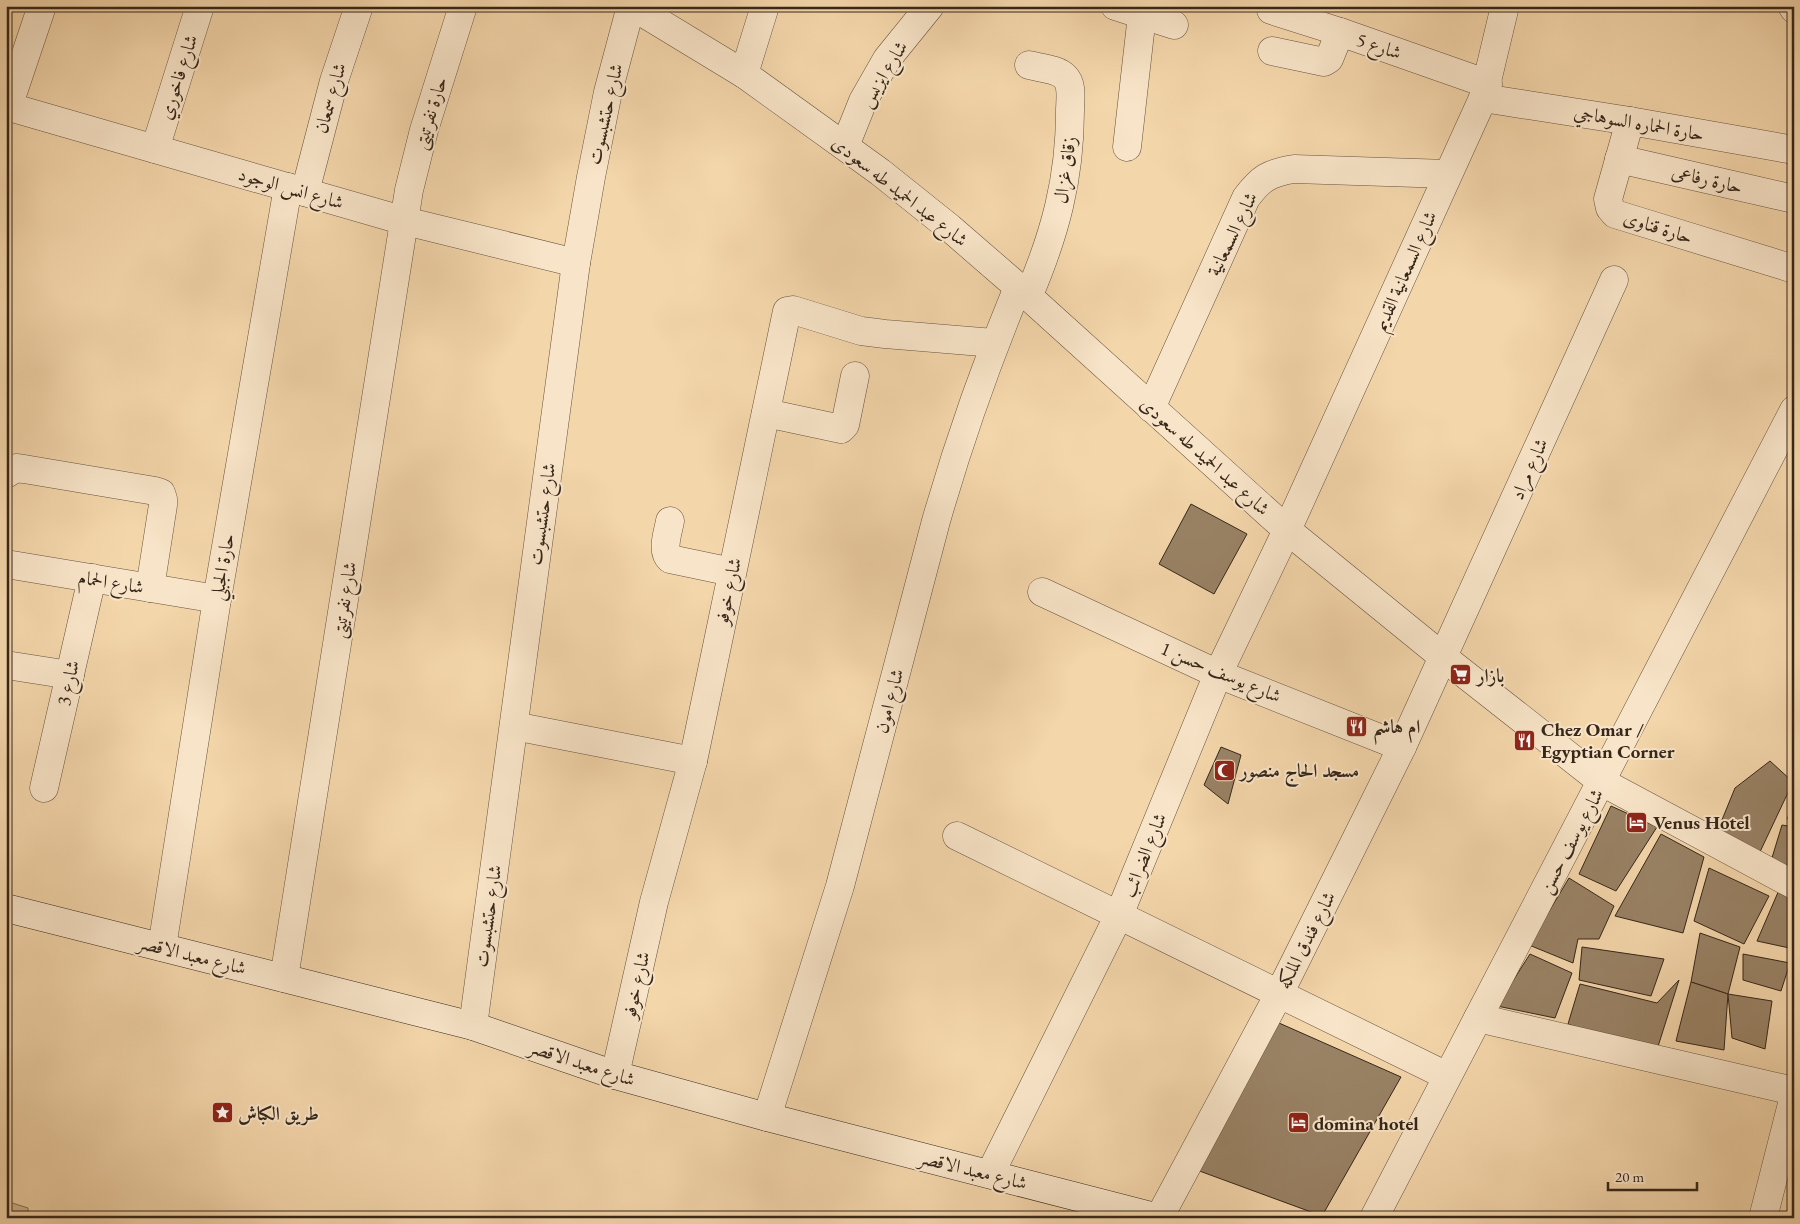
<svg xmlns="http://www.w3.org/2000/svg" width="1800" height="1224" font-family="'EB Garamond',Amiri,serif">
<rect width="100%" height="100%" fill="#f4d6ab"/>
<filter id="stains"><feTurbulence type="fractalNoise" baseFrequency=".004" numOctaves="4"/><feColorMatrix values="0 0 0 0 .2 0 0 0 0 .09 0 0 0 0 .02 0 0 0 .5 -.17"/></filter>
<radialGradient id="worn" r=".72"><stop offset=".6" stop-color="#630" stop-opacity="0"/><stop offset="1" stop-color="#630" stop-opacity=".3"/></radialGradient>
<!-- green -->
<polygon fill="#d4b892" stroke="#857056" points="6,1201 28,1208 28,1218 6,1218"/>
<!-- building -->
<g fill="#998265" stroke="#36271a">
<polygon points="1191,504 1247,534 1214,594 1159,564"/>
<polygon points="1221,747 1241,755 1228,804 1204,785"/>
<polygon points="1770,761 1793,782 1759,854 1717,832 1735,788"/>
<polygon points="1794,801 1794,820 1787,819"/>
<polygon points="1611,806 1657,827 1616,891 1579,874"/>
<polygon points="1782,825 1794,827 1794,873 1771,861"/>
<polygon points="1661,834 1704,857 1683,933 1615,916"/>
<polygon points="1709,868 1769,896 1744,944 1694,921"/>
<polygon points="1569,878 1614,906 1599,939 1578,939 1573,963 1529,945"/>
<polygon points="1779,890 1794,897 1794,949 1757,941"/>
<polygon points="1700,933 1740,947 1728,994 1691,982"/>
<polygon points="1582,947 1664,959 1651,996 1579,980"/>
<polygon points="1530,954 1572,973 1555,1018 1497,1006"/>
<polygon points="1743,954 1790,963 1781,991 1743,980"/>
<polygon points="1679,980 1655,1056 1568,1024 1580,984 1657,1003"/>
<polygon points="1691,982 1728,994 1724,1050 1676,1041"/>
<polygon points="1728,994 1772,1001 1765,1049 1732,1038"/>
<polygon points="1279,1023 1401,1077 1322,1216 1194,1169"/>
</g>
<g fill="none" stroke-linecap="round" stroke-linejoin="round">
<defs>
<g id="street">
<polyline points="632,6 744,74 880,172 950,228 1018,287 1287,530 1443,657 1602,782 1794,885"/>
<polyline points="1115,6 1174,25"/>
<polyline points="1792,6 1794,9"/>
<polyline points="1271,10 1340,32 1488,84"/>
<polyline points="1272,51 1324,62 1329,59 1340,32"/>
<polyline points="744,74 765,6"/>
<polyline points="1483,98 1630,121 1794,150"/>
<polyline points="6,106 405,221 576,263"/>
<polyline points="8,107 42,6"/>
<polyline points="1630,121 1608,199 1610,208 1615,214 1794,269"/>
<polyline points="845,146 863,101 887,59 930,6"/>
<polyline points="1127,147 1142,15"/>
<polyline points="155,149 200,6"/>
<polyline points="1619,159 1794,199"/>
<polyline points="305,192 334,81 359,6"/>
<path d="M1028 297C1055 234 1070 179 1070 111 1070 100 1073 85 1065 77 1058 69 1040 68 1029 65"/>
<path d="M1151 408 1246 198C1261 178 1269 173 1294 169L1448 174"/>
<polyline points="766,413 841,429 845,425 855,376"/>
<polyline points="6,474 16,468 24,469 155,491 161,493 163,499 163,505 150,588"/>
<path d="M670 521C668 532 661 551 670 559L732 572"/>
<polyline points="6,564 217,599"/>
<polyline points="1042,592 1218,674 1402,747"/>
<polyline points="6,665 70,675"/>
<polyline points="514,726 693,761"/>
<polyline points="44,788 92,578"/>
<polyline points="957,836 1447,1076"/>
<polyline points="162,947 217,599 288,187"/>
<polyline points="284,978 409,190 424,130 463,6"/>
<polyline points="1478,1018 1794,1091"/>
<polyline points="473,1026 576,263 591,177 608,92 631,6"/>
<polyline points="615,1075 654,902 693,761 787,311 793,310 861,331 885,334 994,343"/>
<path d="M767 1117 840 886 936 521C959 441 986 364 1018 287"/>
<polyline points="990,1174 1119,915 1218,674 1287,530 1483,98 1505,6"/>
<polyline points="1159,1218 1279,994 1402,747 1614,280"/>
<polyline points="1374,1218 1794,410"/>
<polyline points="1763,1218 1794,1096"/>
</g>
<polyline id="secondary" points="6,908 473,1026 615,1075 767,1117 1159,1218"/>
</defs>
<!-- street casing -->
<use href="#street" stroke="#66533e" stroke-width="29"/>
<!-- secondary casing -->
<use href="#secondary" stroke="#36271a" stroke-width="29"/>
<!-- street -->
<use href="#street" stroke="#f8e4c8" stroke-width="28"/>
<!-- secondary -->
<use href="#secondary" stroke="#f8e4c8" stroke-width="28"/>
</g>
<!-- icons -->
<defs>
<symbol id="supermarket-square" viewBox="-11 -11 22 22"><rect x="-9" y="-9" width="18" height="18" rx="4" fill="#8f2418" stroke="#f8e4c8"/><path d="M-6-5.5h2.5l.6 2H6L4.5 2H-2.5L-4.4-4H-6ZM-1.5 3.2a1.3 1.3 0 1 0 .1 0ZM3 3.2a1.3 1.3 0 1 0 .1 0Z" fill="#fff"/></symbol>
<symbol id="restaurant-square" viewBox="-11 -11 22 22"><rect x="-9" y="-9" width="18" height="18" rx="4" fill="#8f2418" stroke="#f8e4c8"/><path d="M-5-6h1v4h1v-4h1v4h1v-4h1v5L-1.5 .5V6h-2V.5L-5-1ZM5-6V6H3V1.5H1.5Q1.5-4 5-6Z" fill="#fff"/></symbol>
<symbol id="mosque-square" viewBox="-11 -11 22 22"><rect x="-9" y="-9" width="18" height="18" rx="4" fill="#8f2418" stroke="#f8e4c8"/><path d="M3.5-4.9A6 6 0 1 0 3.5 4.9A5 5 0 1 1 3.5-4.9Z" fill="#fff"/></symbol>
<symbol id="hotel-square" viewBox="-11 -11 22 22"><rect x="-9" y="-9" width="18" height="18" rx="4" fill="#8f2418" stroke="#f8e4c8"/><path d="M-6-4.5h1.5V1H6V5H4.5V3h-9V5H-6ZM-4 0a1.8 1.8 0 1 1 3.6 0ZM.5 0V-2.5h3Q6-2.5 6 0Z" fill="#fff"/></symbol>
<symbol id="sight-square" viewBox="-11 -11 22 22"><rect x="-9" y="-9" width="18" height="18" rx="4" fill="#8f2418" stroke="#f8e4c8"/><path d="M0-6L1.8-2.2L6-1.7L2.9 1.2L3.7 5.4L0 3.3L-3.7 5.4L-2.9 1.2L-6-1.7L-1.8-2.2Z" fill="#fff"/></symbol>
</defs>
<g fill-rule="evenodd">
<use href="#supermarket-square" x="1448" y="662" width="25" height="25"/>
<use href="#restaurant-square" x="1344" y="714" width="25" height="25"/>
<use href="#restaurant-square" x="1512" y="728" width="25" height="25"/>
<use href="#mosque-square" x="1212" y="758" width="25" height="25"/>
<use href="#hotel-square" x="1624" y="810" width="25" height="25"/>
<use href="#sight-square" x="210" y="1100" width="25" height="25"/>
<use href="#hotel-square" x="1286" y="1110" width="25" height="25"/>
</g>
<g text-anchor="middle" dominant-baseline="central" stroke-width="4" stroke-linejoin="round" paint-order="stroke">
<!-- street labels -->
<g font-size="19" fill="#36271a" stroke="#f8e4c8">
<text transform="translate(1379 46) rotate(19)">شارع 5</text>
<text transform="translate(883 74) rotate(-58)">شارع ايزيس</text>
<text transform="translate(178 77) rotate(-72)">شارع فاخوري</text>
<text transform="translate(330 98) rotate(-74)">شارع سمعان</text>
<text transform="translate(430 113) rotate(-73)">حارة نفرتيتى</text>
<text transform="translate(605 114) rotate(-77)">شارع حتشبسوت</text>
<text transform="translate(1639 123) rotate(10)">حارة الحماره السوهاجي</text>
<text transform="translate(1065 170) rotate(-82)">زقاق غزال</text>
<text transform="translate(1707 179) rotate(13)">حارة رفاعى</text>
<text transform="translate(291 188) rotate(16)">شارع انس الوجود</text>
<text transform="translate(900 191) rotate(38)">شارع عبد الحميد طه سعودى</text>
<text transform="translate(1658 227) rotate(17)">حارة قناوى</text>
<text transform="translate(1232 234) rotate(-64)">شارع السمعانية</text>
<text transform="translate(1405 271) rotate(-66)">شارع السمعانية القديم</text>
<text transform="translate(1205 456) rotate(42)">شارع عبد الحميد طه سعودى</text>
<text transform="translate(1529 469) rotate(-66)">شارع مراد</text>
<text transform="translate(542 514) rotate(-82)">شارع حتشبسوت</text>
<text transform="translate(222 567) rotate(-80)">حارة الجبلي</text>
<text transform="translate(111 582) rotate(9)">شارع الحمام</text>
<text transform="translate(728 591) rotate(-78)">شارع خوفو</text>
<text transform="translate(344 600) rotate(-81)">شارع نفرتيتى</text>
<text transform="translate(1221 672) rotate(23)">شارع يوسف حسن 1</text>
<text transform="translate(68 683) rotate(-77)">شارع 3</text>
<text transform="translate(889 701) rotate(-75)">شارع امون</text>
<text transform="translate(1571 841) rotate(-62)">شارع يوسف حسن</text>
<text transform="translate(1144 855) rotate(-68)">شارع الضرائب</text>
<text transform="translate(488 916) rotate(-82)">شارع حتشبسوت</text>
<text transform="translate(1306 940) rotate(-63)">شارع فندق الملكه</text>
<text transform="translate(192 955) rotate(14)">شارع معبد الاقصر</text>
<text transform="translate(636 985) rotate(-77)">شارع خوفو</text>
<text transform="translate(582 1063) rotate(18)">شارع معبد الاقصر</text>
<text transform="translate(973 1170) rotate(14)">شارع معبد الاقصر</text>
</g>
<!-- poi labels -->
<g font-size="19" font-weight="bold" fill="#36271a" stroke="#f8e4c8" text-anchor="start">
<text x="1477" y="675">بازار</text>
<text x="1373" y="726">ام هاشم</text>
<text x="1541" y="729">Chez Omar /<tspan x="1541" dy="22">Egyptian Corner</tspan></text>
<text x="1240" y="770">مسجد الحاج منصور</text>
<text x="1653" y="822">Venus Hotel</text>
<text x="238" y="1113">طريق الكباش</text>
<text x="1314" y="1123">domina hotel</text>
</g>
</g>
<!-- margin -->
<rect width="1800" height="1224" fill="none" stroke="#f4d6ab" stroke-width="25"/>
<rect x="8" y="8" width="1785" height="1209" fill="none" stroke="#36271a" stroke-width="2.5"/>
<rect x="12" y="12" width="1775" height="1199" fill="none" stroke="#36271a"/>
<!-- scale -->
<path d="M1608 1182v8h89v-8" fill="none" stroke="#36271a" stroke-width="2.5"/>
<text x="1615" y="1182" font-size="15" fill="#36271a" stroke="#f8e4c8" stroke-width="4" paint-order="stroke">20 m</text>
<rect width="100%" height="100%" filter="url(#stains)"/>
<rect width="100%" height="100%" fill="url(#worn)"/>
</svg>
